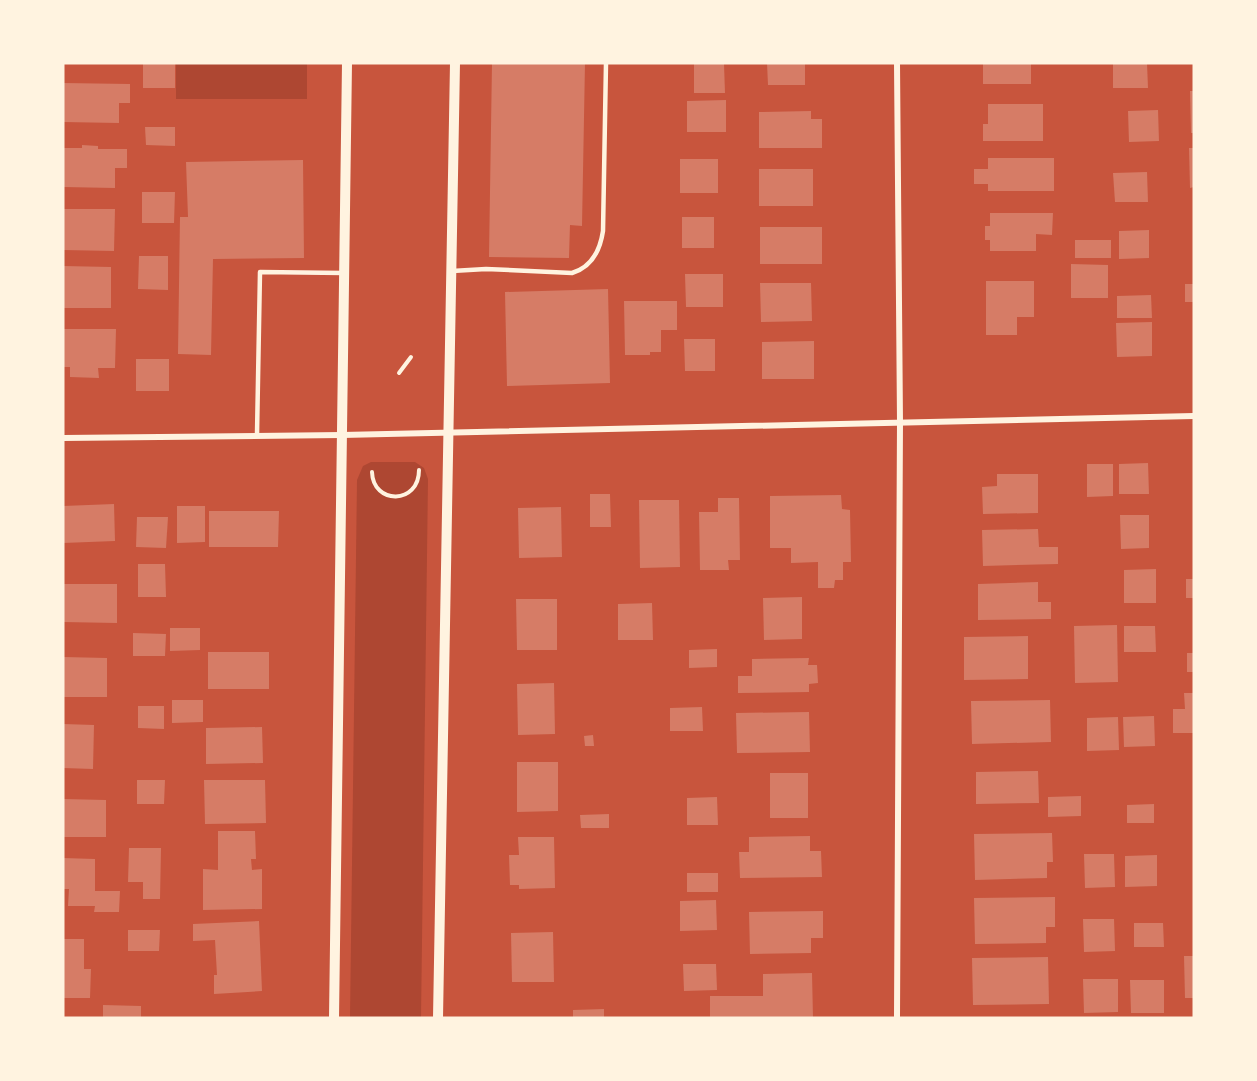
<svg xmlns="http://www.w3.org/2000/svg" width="1257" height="1081" font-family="Overpass,sans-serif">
<rect width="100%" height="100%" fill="#c8553d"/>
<!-- green -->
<g fill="#ae4732">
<rect x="176" y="63" width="131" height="36"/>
<polygon points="371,462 415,462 424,468 428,479 421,1018 350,1018 357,480 363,466"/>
</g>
<!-- building -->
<g fill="#d67c66">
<rect x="143" y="63" width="32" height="25"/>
<polygon points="492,63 585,63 582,226 570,225 569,258 489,257"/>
<polygon points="767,63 805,63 805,85 768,85"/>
<rect x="983" y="63" width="48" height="21"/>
<polygon points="1113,63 1147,63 1148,88 1113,88"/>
<polygon points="694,64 724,64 725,93 694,93"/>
<polygon points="63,83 130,84 130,103 119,103 119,123 63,122"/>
<polygon points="1190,91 1194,91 1194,133 1191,133"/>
<polygon points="726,100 726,132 687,132 687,101"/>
<polygon points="988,104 1043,104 1043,141 983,141 983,124 988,124"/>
<polygon points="1158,110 1159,141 1129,142 1128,111"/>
<polygon points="811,111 811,119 822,119 822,148 759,148 759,112"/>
<polygon points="145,127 175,127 175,146 146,145"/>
<polygon points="82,145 98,146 98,149 127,149 127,168 115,168 115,188 63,187 63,148 82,148"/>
<polygon points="1189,148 1194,148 1194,187 1190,188"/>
<polygon points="988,158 1054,158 1054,191 988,191 988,184 974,184 974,169 988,169"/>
<rect x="680" y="159" width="38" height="34"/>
<polygon points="303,160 304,258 213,259 211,355 178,354 180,217 188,217 186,162"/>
<rect x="759" y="169" width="54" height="37"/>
<polygon points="1147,172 1148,202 1115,202 1113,173"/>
<polygon points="142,192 175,192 174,223 142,223"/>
<polygon points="63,209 115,209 114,251 63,250"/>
<polygon points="990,213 1053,213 1052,235 1036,234 1036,251 990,251 990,240 985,240 985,226 990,226"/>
<rect x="682" y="217" width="32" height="31"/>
<rect x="760" y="227" width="62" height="37"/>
<polygon points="1149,230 1149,258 1119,259 1119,231"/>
<rect x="1075" y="240" width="36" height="18"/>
<polygon points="139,256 168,256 168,290 138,289"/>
<polygon points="1071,264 1108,265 1108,298 1071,298"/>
<polygon points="63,266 111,267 111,308 63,308"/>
<polygon points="685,274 723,274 723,307 686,307"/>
<polygon points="986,281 1034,281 1034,317 1017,317 1017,335 986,335"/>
<polygon points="760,283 811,283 812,321 761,322"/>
<rect x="1185" y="284" width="9" height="18"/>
<polygon points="608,289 610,383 507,386 505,292"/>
<polygon points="1151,295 1152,318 1117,318 1117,296"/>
<polygon points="624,301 677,301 677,330 661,330 661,352 650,352 650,355 625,355"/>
<polygon points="1152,322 1152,356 1117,357 1116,323"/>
<polygon points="63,329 116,329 115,368 98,368 99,378 70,377 70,367 63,367"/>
<polygon points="684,339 715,339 715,371 685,371"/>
<polygon points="814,341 814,379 762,379 762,342"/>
<rect x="136" y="359" width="33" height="32"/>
<polygon points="1148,463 1149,494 1119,494 1119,464"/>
<polygon points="1087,464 1113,464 1113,496 1087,497"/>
<polygon points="997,474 1038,474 1038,513 983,514 982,487 997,486"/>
<polygon points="590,494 610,494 611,527 590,527"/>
<polygon points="841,495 842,509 850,510 851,562 843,562 843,580 835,580 834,588 818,588 818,562 791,563 791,548 770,548 770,496"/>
<polygon points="718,498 739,498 740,560 728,560 729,570 700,570 699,512 718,512"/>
<polygon points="639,500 679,500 680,567 640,568"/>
<polygon points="114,504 115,541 63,543 63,506"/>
<polygon points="177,506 205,506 205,542 177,543"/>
<polygon points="561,507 562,557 519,558 518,508"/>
<polygon points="209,511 279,511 278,547 209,547"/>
<polygon points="1120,515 1149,515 1149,548 1121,549"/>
<polygon points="137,517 168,517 166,548 136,547"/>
<polygon points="1038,529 1039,547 1058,547 1058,564 983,566 982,530"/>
<polygon points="138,564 165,564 166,597 138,597"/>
<polygon points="1156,569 1156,603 1124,603 1124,570"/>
<rect x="1186" y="579" width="8" height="19"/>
<polygon points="1038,582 1038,602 1051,602 1051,619 978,620 978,584"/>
<polygon points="63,584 117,584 117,623 63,622"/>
<polygon points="802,597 802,639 764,640 763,598"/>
<polygon points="516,599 557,599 557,650 517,650"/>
<polygon points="652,603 653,640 618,640 618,604"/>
<polygon points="1117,625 1118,682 1075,683 1074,626"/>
<polygon points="1124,626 1155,626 1156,652 1124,652"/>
<polygon points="170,628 200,628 200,650 170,651"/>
<polygon points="133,633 166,634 165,656 133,656"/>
<polygon points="1028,636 1028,679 964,680 964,637"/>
<polygon points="717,649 717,667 689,668 689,650"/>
<rect x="208" y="652" width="61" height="37"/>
<rect x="1187" y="653" width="7" height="19"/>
<polygon points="63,657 107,658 107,697 63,697"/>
<polygon points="809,658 808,665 817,665 818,683 809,684 809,692 738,693 738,676 752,676 752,659"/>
<polygon points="554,683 555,734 518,735 517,684"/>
<polygon points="1184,693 1194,693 1194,733 1173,733 1173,709 1185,709"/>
<polygon points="172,700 203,700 203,722 172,723"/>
<polygon points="1050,700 1051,742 972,744 971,701"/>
<polygon points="138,706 164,706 164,729 138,728"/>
<polygon points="702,707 703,731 670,731 670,708"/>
<polygon points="809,712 810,752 737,753 736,713"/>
<polygon points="1154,716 1155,746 1124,747 1123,717"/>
<polygon points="1118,717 1119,750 1087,751 1087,718"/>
<polygon points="63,724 94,725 93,769 63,768"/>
<polygon points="262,727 263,763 206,764 206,728"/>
<polygon points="593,735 594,746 585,746 584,736"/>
<polygon points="517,762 558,762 558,811 517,812"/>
<polygon points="1038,771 1039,803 976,804 976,772"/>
<rect x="770" y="773" width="38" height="45"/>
<polygon points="137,780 165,780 164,804 137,804"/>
<polygon points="204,780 265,780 266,823 205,824"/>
<polygon points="1081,796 1081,816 1048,817 1048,797"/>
<polygon points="717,797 718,825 687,825 687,798"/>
<polygon points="63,799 106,800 106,837 63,837"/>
<polygon points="1154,804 1154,823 1127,823 1127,805"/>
<polygon points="609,814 609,828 581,828 580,815"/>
<polygon points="218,831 255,831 256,859 251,859 252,870 262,869 262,909 203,910 203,869 218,870"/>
<polygon points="1052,833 1053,862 1047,862 1047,878 975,880 974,834"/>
<polygon points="810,836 810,851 821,851 822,877 740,878 739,852 749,852 749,837"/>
<polygon points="518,837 554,837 555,888 519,889 519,885 510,885 509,855 519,855"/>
<polygon points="129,848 161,848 160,899 143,899 143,882 128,882"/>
<polygon points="1084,854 1114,854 1115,887 1085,888"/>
<polygon points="1157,855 1157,886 1125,887 1125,856"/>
<polygon points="63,858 95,859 95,891 120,891 119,912 94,912 95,906 68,906 69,889 63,889"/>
<rect x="687" y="873" width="31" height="19"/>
<polygon points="1055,897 1055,927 1046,927 1046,943 975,944 974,898"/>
<polygon points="716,900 717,930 680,931 680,901"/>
<polygon points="823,911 823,938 811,938 811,953 750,954 749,912"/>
<polygon points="1083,919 1114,919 1115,951 1084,952"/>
<polygon points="259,921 262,991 214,994 214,975 217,975 215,940 193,941 193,924"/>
<polygon points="1134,923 1163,923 1164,947 1134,947"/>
<polygon points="128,930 160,930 159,951 128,951"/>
<polygon points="553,932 554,982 512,982 511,933"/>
<polygon points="63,939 84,939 84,969 91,969 90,998 63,998"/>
<polygon points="1184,956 1194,956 1194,998 1185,998"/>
<polygon points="1048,957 1049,1004 973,1005 972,958"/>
<polygon points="683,964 716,964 717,990 684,991"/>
<polygon points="812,973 813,1018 710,1018 710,996 763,996 763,974"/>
<polygon points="1083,979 1118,979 1118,1012 1084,1013"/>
<polygon points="1130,980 1164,980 1164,1013 1131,1013"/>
<polygon points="103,1005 141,1006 141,1018 103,1018"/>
<polygon points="604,1009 604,1018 573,1018 573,1010"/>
</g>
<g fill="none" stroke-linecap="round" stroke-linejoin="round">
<!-- path -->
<g stroke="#fff3e0" stroke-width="4">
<polyline points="399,373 411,357"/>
<path d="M372 472C373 505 419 505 419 470"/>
</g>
<!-- service -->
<g stroke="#fff3e0" stroke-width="4.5">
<path d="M452 271 486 269 572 273C592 267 600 251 603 231L606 63"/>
<polyline points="257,434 260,272 344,273"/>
</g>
<!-- minor -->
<g stroke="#fff3e0" stroke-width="6">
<polyline points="897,63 900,422 897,1018"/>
<polyline points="63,438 342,435 1194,416"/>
</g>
<!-- tertiary -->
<g stroke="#fff3e0" stroke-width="10">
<polyline points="334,1018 347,63"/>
<polyline points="438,1018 455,63"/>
</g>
</g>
<!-- border -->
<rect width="1257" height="1081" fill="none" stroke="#fff3e0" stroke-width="129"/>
</svg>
